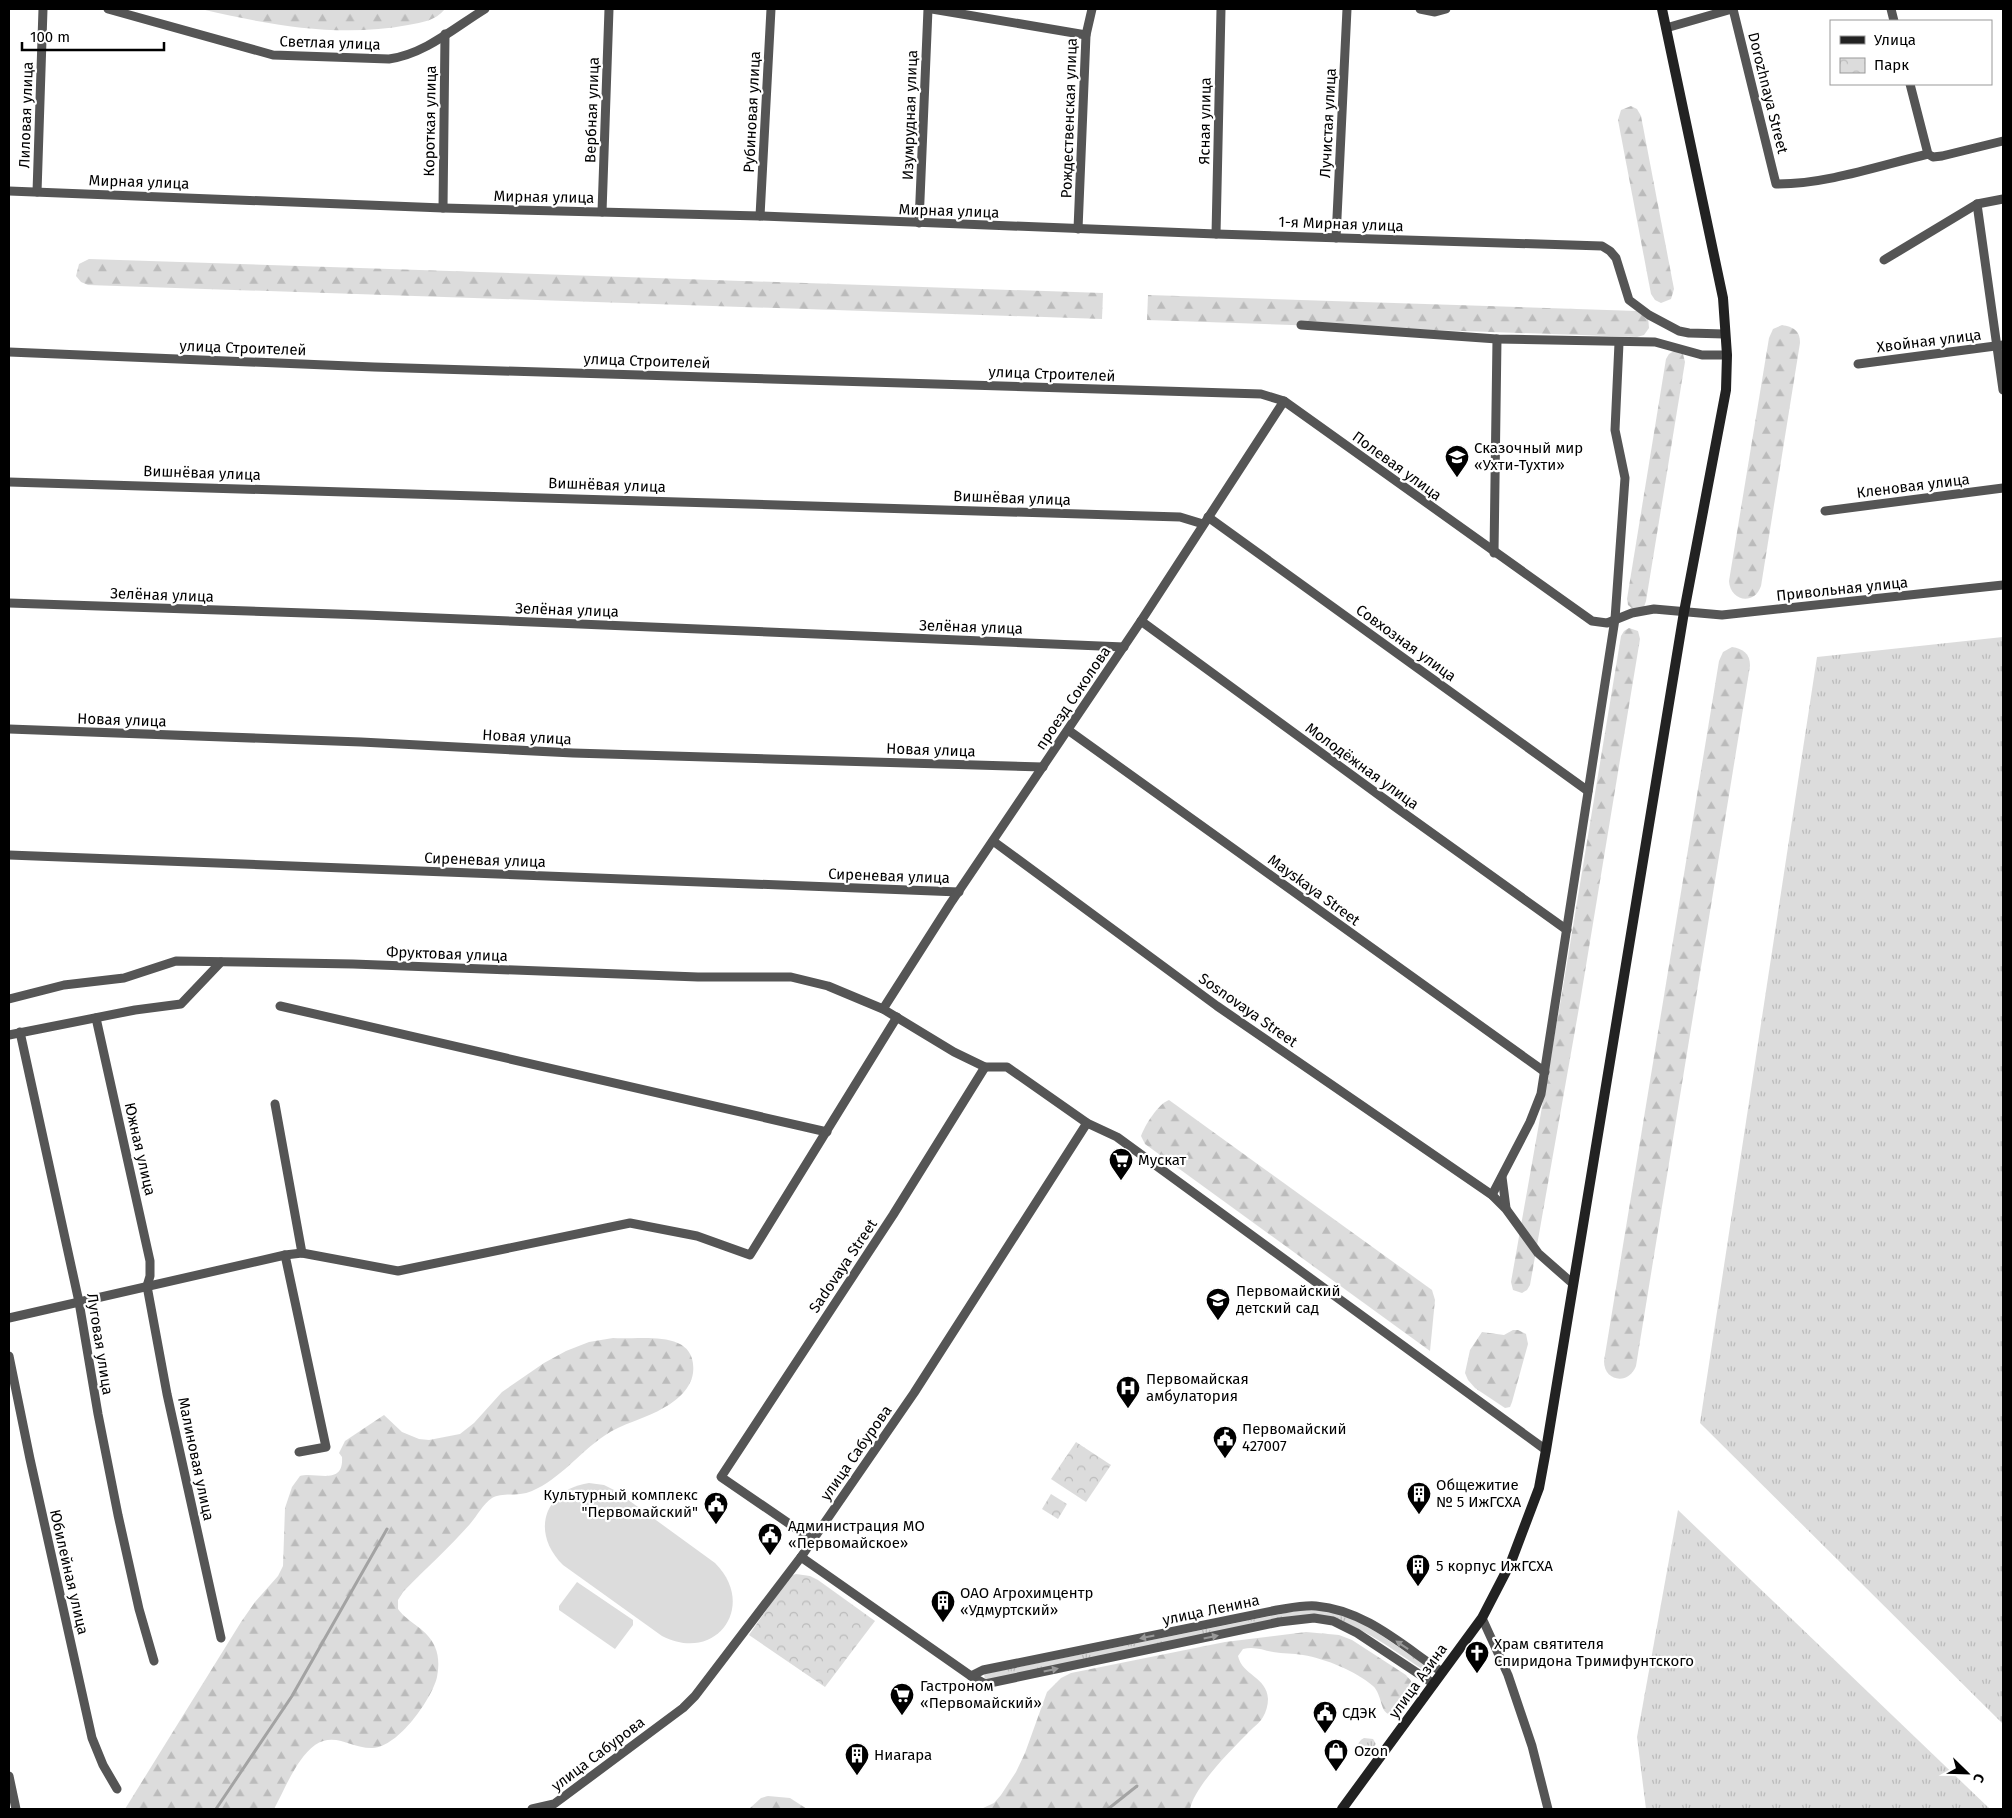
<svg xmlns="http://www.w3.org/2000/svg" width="2012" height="1818" font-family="'Fira Sans',sans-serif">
<defs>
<pattern id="grass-tufts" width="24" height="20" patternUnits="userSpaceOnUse" patternTransform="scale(1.25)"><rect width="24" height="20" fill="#dcdcdc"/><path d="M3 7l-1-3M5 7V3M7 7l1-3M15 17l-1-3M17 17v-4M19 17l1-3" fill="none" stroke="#bbb"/></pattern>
<pattern id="forest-firs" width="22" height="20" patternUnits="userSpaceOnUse" patternTransform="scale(1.25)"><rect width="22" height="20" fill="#dcdcdc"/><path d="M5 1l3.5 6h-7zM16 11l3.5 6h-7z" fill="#bbb"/></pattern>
<pattern id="park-crowns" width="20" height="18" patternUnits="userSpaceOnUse" patternTransform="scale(1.25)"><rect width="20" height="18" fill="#dcdcdc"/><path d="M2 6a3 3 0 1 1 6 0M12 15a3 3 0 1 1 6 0" fill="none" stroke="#bbb"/></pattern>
</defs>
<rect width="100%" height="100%" fill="#fff"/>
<!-- grass -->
<g fill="url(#grass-tufts)">
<polygon points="2003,637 2003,1724 1700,1423 1817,657"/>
<polygon points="1678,1510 1990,1809 1646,1809 1637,1737"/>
<path d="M1306 1609 1336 1612 1369 1627 1425 1665 1422 1669C1385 1645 1359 1622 1314 1616L985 1680 984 1674Z"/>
<path d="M1364 1738 1373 1739 1376 1744 1367 1757 1359 1753C1356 1747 1358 1741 1364 1738Z"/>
</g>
<!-- forest -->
<g fill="url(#forest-firs)">
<path d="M201 9H445C435 21 423 22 408 25 339 38 269 25 201 9Z"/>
<polygon points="1631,106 1637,109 1641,116 1674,289 1671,299 1661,303 1655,300 1651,294 1618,120 1621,110"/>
<polygon points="89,259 1103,293 1102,319 88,285 81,282 76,276 79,264"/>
<polygon points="1148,295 1637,311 1648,317 1649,328 1644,335 1637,337 1147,320"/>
<path d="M1782 325C1793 327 1800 330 1800 343L1761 586C1754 606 1730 601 1729 581L1769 338 1773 329Z"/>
<polygon points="1674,351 1683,354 1685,362 1646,601 1644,607 1633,609 1628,605 1627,599 1666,359 1669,354"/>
<polygon points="1629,628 1638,631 1640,639 1580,1002 1530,1285 1527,1290 1522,1293 1513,1290 1511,1282 1561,999 1621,636 1624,631"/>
<path d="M1732 647C1743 649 1750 653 1750 666L1636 1366C1629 1385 1604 1382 1604 1361L1719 661 1723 652Z"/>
<path d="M1169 1100 1432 1290 1435 1300 1430 1351 1145 1144 1141 1136C1145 1125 1158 1104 1169 1100Z"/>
<polygon points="1513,1330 1518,1330 1526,1334 1528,1344 1512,1402 1510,1407 1505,1408 1475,1388 1468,1380 1465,1373 1470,1350 1482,1332 1504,1335"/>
<path d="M613 1338C641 1340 698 1328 693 1373 691 1388 678 1400 665 1407 646 1419 622 1423 604 1436 579 1453 560 1479 532 1491 519 1497 502 1492 492 1498 483 1504 477 1516 470 1524 449 1548 425 1569 403 1592L398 1600V1609C408 1623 428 1629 435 1647 439 1656 439 1667 437 1677 432 1699 398 1747 373 1748 352 1749 335 1731 315 1745 296 1759 285 1789 274 1809H125L241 1622 255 1602 278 1576 283 1566 285 1508 292 1487 300 1476C315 1471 344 1487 342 1457L339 1453 345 1441 384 1415 402 1432 419 1439 429 1440 460 1434 474 1423 502 1392 544 1363 566 1351 589 1342Z"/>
<path d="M1306 1632 1339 1635 1352 1640 1406 1675C1407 1677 1410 1679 1411 1681 1417 1691 1401 1718 1389 1714 1380 1712 1382 1694 1373 1686 1356 1671 1326 1659 1303 1655 1293 1653 1283 1654 1273 1652 1263 1650 1254 1646 1243 1649L1238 1656C1242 1675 1267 1677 1268 1699 1268 1705 1266 1712 1263 1717 1260 1723 1252 1728 1247 1734 1230 1751 1195 1786 1190 1809H981L994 1803 1001 1795 1016 1772 1025 1753 1047 1692 1061 1678 1071 1673 1225 1642Z"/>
<polygon points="768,1796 790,1798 807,1809 749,1809 761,1798"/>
</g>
<!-- park -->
<g fill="url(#park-crowns)">
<polygon points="1076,1442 1111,1465 1086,1502 1051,1479"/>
<polygon points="1051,1494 1067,1504 1058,1519 1042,1509"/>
<polygon points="796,1574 810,1576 818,1580 875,1621 825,1687 749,1635 790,1576"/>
</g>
<!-- garden -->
<g fill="#dcdcdc">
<path d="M589 1483 604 1485 616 1491 715 1563C758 1606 716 1664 662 1636L563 1565C530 1532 544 1490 589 1483Z"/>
<polygon points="577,1582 633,1620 633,1625 615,1649 559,1610 559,1606"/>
</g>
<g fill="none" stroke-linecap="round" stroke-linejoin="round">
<!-- stream -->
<g stroke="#a3a3a3" stroke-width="3">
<polyline points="216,1809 292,1696 387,1529"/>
<polyline points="1108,1809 1137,1786"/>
</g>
<!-- street -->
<g stroke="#555" stroke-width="9">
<path d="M108 9 273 55 389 59C425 54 454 28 485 9"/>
<polyline points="932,9 1086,35"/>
<polyline points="1420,9 1435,12 1446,9"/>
<path d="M1733 9 1776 184C1827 184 1878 166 1928 154"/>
<polyline points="1891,9 1894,21"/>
<polyline points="1666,28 1732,9"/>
<polyline points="1910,84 1928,154 1933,157 1942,156 2003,141"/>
<polyline points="9,191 443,208 760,216 1216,234 1602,246 1610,251 1616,258 1629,300 1649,315 1679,331 1689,333 1724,334"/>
<polyline points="37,192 43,9"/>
<polyline points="1977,204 2003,390"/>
<polyline points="443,208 445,34"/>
<polyline points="602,212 609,9"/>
<polyline points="760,216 771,9"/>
<polyline points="919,223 928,9"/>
<polyline points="1078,229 1086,35 1092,9"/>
<polyline points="1216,234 1221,9"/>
<polyline points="1336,238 1347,9"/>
<polyline points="1884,260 1977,204 2003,199"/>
<polyline points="1301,325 1497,339 1655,342 1702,355 1727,355"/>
<polyline points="9,352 374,367 1261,394 1284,401 1592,621 1607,623 1632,613 1654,609 1722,615 2003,585"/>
<polyline points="1858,364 2003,345"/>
<polyline points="9,482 1180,517 1203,524"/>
<polyline points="1825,511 2003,488"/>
<polyline points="1208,517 1588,791"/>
<polyline points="1494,553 1497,339"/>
<polyline points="9,603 365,615 1124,647"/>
<polyline points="1141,621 1394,806 1567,930"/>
<polyline points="9,729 361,742 573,753 1043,767"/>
<polyline points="1068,730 1545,1072"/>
<polyline points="993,841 1217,1006 1492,1195 1506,1209 1538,1253 1572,1283"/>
<polyline points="9,855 959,892"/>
<polyline points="9,999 64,985 124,978 176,961 353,964 698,977 791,977 828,986 883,1009 954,1052 985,1067 1007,1067 1087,1123 1117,1137 1546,1450"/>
<polyline points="280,1006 827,1132"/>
<polyline points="883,1009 950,904 1141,621 1284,401"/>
<polyline points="96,1018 150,1261 150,1276 147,1286 167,1394 221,1638"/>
<polyline points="20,1032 79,1302 98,1414 118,1515 139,1609 154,1661"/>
<polyline points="9,1035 135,1010 181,1004 221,962"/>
<polyline points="275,1104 302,1253"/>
<polyline points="1502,1177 1506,1208"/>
<polyline points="1492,1195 1530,1122 1541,1094 1615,619 1625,478 1615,430 1619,343"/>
<polyline points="285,1255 326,1447 299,1452"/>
<polyline points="9,1318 285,1255 302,1253 398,1271 630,1223 697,1236 750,1255 897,1017"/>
<polyline points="9,1356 30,1459 92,1738 103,1765 117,1789"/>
<polyline points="813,1540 721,1477 893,1215 985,1067"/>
<polyline points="801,1557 971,1676 985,1684 1279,1622 1314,1618 1333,1621 1357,1633 1434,1684"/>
<polyline points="1482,1618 1508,1675 1532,1746 1548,1809"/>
<path d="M971 1676 983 1670 1277 1610C1290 1608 1303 1605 1316 1606 1365 1610 1403 1646 1442 1672"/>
<polyline points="9,1776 16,1809"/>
<polyline points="532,1809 554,1804 683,1708 695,1696 801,1557 914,1393 1087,1123"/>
</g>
<!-- secondary -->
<polyline stroke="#222" stroke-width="10" points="1342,1809 1482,1618 1511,1562 1539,1488 1546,1450 1684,612 1726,390 1727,355 1723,298 1662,9"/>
</g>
<!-- one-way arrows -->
<defs><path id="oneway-solid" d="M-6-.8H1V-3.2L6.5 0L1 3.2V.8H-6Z" transform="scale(1.25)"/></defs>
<g fill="#999">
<use href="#oneway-solid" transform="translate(1147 1637) rotate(168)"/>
<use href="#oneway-solid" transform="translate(1211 1637) rotate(-12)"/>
<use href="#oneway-solid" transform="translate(1402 1645) rotate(-146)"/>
<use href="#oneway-solid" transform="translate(1051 1670) rotate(-12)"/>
</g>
<!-- icons -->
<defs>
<symbol id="school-pin" viewBox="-11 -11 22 30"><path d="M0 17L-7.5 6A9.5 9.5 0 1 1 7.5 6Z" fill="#000" stroke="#fff"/><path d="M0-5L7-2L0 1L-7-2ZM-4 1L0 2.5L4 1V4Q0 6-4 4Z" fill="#fff"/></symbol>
<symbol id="supermarket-pin" viewBox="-11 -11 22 30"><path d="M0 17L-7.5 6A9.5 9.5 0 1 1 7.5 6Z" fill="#000" stroke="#fff"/><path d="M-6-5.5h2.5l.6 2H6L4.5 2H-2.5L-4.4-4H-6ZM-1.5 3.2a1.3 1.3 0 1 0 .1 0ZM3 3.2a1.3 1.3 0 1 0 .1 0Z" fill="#fff"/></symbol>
<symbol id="hospital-pin" viewBox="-11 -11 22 30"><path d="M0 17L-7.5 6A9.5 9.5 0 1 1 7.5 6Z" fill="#000" stroke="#fff"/><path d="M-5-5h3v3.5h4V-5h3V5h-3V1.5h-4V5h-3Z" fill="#fff"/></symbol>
<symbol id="civic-pin" viewBox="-11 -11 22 30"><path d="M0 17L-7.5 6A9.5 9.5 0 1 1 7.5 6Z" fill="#000" stroke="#fff"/><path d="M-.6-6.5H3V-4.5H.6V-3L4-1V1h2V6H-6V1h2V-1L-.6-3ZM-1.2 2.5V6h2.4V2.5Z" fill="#fff"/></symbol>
<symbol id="building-pin" viewBox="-11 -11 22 30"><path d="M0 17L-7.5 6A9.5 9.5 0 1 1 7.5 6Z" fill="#000" stroke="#fff"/><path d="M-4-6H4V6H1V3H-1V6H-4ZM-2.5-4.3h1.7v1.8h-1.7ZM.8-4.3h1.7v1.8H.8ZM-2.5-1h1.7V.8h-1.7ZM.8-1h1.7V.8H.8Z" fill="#fff"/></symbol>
<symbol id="church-pin" viewBox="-11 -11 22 30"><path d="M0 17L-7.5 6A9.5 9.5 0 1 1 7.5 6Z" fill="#000" stroke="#fff"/><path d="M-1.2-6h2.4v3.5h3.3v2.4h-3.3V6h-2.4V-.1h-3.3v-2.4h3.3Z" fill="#fff"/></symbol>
<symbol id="shop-pin" viewBox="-11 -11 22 30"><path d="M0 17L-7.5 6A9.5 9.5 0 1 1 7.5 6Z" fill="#000" stroke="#fff"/><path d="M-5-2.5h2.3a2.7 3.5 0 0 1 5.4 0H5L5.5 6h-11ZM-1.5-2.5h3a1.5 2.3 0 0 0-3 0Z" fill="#fff"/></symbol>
</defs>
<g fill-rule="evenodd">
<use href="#school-pin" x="1443" y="443" width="28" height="38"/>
<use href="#supermarket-pin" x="1107" y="1146" width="28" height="38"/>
<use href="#school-pin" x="1204" y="1286" width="28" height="38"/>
<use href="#hospital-pin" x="1114" y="1374" width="28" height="38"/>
<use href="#civic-pin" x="1211" y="1424" width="28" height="38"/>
<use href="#building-pin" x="1405" y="1480" width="28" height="38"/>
<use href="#civic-pin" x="702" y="1490" width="28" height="38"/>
<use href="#civic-pin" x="756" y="1521" width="28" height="38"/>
<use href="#building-pin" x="1404" y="1552" width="28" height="38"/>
<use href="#building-pin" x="929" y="1588" width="28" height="38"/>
<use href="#church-pin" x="1463" y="1639" width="28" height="38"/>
<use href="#supermarket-pin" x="888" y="1681" width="28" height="38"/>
<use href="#civic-pin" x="1311" y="1699" width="28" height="38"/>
<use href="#shop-pin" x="1322" y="1737" width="28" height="38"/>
<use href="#building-pin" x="843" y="1741" width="28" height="38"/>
</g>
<g text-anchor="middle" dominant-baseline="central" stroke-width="4.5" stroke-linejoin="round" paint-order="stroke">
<!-- street labels -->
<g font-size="15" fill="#000" stroke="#fff">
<text transform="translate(330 43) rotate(2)">Светлая улица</text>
<text transform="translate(1768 93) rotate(76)">Dorozhnaya Street</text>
<text transform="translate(592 110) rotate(-88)">Вербная улица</text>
<text transform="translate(752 112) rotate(-87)">Рубиновая улица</text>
<text transform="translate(26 115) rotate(-88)">Лиловая улица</text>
<text transform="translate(910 115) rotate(-88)">Изумрудная улица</text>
<text transform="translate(1069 118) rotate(-88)">Рождественская улица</text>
<text transform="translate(430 121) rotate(-89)">Короткая улица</text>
<text transform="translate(1205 121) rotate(-89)">Ясная улица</text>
<text transform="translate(1328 123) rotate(-87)">Лучистая улица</text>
<text transform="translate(139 182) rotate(2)">Мирная улица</text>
<text transform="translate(544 197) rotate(1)">Мирная улица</text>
<text transform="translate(949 211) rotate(2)">Мирная улица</text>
<text transform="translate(1341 224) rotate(2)">1-я Мирная улица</text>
<text transform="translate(1929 341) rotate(-7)">Хвойная улица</text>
<text transform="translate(243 348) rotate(2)">улица Строителей</text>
<text transform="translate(647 361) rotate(2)">улица Строителей</text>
<text transform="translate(1052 374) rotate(2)">улица Строителей</text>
<text transform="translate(1397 466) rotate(36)">Полевая улица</text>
<text transform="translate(202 473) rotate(2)">Вишнёвая улица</text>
<text transform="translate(607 485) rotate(2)">Вишнёвая улица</text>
<text transform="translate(1913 486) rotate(-7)">Кленовая улица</text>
<text transform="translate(1012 498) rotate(2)">Вишнёвая улица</text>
<text transform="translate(1842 589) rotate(-6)">Привольная улица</text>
<text transform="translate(162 595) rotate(2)">Зелёная улица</text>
<text transform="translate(567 610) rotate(2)">Зелёная улица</text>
<text transform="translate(971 627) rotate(2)">Зелёная улица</text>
<text transform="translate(1406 643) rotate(36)">Совхозная улица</text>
<text transform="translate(1073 698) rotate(-56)">проезд Соколова</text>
<text transform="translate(122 720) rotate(2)">Новая улица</text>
<text transform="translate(527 737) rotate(3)">Новая улица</text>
<text transform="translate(931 750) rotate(2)">Новая улица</text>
<text transform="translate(1362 766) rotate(36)">Молодёжная улица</text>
<text transform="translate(485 860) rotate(2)">Сиреневая улица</text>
<text transform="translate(889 876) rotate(2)">Сиреневая улица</text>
<text transform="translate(1314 890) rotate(36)">Mayskaya Street</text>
<text transform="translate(447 954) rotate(2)">Фруктовая улица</text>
<text transform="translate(1248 1010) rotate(35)">Sosnovaya Street</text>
<text transform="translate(140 1149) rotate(77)">Южная улица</text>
<text transform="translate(843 1266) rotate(-56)">Sadovaya Street</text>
<text transform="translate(100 1344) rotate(81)">Луговая улица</text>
<text transform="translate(856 1453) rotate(-55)">улица Сабурова</text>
<text transform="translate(196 1459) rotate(78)">Малиновая улица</text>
<text transform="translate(69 1572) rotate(77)">Юбилейная улица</text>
<text transform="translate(1211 1610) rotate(-12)">улица Ленина</text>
<text transform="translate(1418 1681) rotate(-54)">улица Азина</text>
<text transform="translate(598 1754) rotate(-37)">улица Сабурова</text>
</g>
<!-- poi labels -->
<g font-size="15" fill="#000" stroke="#fff" text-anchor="start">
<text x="1474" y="448">Сказочный мир<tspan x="1474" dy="17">«Ухти-Тухти»</tspan></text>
<text x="1138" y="1160">Мускат</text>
<text x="1236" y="1291">Первомайский<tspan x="1236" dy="17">детский сад</tspan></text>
<text x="1146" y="1379">Первомайская<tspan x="1146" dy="17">амбулатория</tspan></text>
<text x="1242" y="1429">Первомайский<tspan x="1242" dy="17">427007</tspan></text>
<text x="1436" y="1485">Общежитие<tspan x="1436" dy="17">№ 5 ИжГСХА</tspan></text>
<text x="698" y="1495" text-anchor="end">Культурный комплекс<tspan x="698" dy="17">"Первомайский"</tspan></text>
<text x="788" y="1526">Администрация МО<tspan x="788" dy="17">«Первомайское»</tspan></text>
<text x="1436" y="1566">5 корпус ИжГСХА</text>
<text x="960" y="1593">ОАО Агрохимцентр<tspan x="960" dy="17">«Удмуртский»</tspan></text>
<text x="1494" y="1644">Храм святителя<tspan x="1494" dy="17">Спиридона Тримифунтского</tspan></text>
<text x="920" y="1686">Гастроном<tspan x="920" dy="17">«Первомайский»</tspan></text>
<text x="1342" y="1713">СДЭК</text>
<text x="1354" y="1751">Ozon</text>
<text x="874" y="1755">Ниагара</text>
</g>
</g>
<!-- border -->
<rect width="2012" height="1818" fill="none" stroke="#000000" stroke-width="20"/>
<!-- legend -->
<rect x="1830" y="20" width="162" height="65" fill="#ffffff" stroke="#999999"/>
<rect x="1840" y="36" width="25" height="8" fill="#222222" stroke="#999999"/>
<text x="1874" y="45" font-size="15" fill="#000000">Улица</text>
<rect x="1840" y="58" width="25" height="15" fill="url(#park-crowns)" stroke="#999999"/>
<text x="1874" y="70" font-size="15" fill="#000000">Парк</text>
<!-- north arrow -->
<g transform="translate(1967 1773) rotate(113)" stroke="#ffffff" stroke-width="4" paint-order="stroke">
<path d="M0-4L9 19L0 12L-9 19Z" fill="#000000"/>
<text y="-8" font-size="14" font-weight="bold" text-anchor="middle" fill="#000000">С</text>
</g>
<!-- scale -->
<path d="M22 42v8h142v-8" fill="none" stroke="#000000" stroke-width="2.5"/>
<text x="30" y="42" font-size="15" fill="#000000" stroke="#ffffff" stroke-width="4" paint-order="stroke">100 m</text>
</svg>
